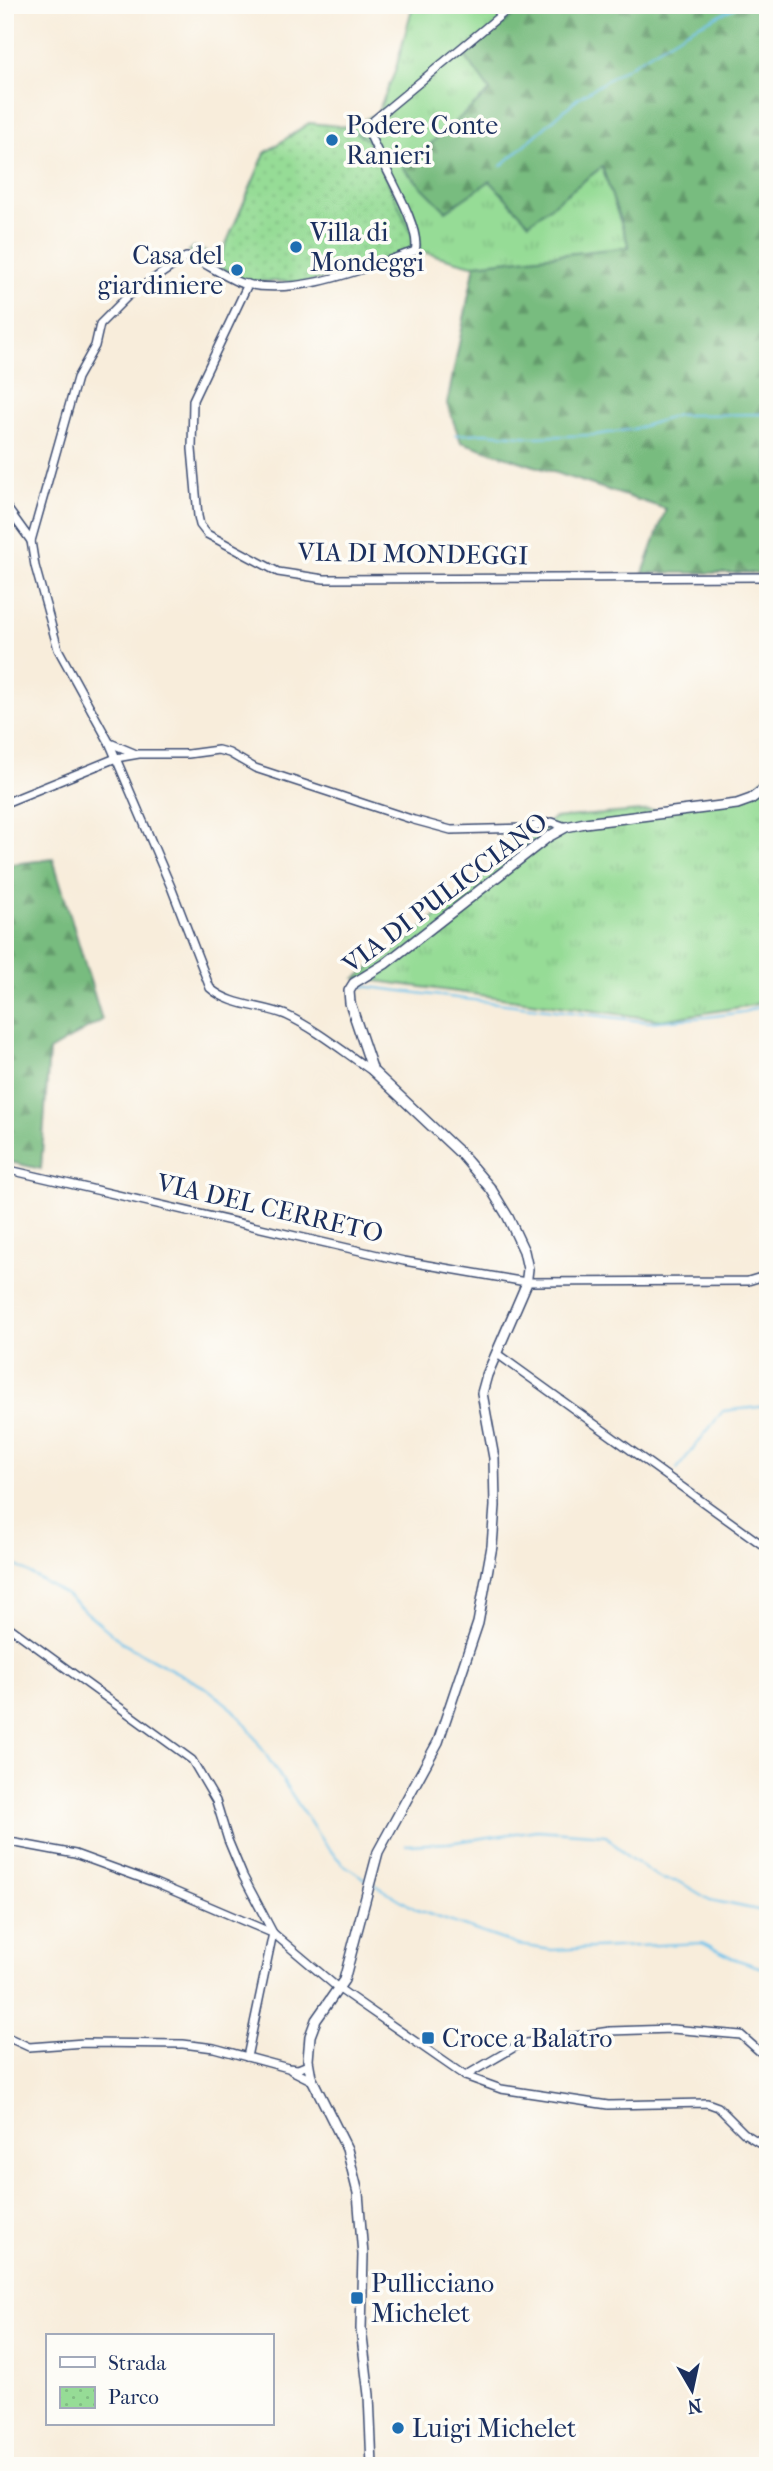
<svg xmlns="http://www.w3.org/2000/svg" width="773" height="2471" font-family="'IM FELL French Canon',serif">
<defs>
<pattern id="grass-tufts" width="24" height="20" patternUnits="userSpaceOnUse" patternTransform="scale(1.75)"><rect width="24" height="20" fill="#96dc96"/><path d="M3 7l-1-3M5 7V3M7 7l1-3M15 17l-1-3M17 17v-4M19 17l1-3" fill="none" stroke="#81bd84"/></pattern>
<pattern id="forest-firs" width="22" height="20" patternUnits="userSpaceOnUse" patternTransform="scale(1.75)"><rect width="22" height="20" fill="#78bc7f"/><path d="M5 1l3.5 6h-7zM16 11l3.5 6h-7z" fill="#62996b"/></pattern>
<pattern id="park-dots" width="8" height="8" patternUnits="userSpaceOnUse" patternTransform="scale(1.75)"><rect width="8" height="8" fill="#96dc96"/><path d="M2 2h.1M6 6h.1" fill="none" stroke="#81bd84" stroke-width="1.8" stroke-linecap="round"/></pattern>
</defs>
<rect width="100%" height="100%" fill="#fdfcf7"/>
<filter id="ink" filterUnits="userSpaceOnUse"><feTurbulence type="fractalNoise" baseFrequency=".0143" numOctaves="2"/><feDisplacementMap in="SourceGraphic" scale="14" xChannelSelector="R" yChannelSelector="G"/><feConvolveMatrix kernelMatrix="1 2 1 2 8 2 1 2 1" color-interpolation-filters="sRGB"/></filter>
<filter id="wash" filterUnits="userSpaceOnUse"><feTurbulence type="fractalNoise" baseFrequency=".00686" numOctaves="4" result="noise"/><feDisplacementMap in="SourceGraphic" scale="28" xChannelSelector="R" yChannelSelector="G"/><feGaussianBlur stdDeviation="1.57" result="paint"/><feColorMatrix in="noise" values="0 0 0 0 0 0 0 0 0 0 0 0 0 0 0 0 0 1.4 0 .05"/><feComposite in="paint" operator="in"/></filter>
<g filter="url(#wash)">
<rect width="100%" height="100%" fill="#f8eddb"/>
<!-- grass -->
<g fill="url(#grass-tufts)" stroke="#58867a" stroke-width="2">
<polygon points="413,5 526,5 465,56 491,91 404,168 490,181 602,167 630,247 472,265 419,251 420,243 411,251 348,127 377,114 395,72"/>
<polygon points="768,774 768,1000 753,1005 662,1020 356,978 408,940 554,818 667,809 674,802 750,792"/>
</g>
<!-- forest -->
<g fill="url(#forest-firs)" stroke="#4a766e" stroke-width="2">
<polygon points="526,5 768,5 768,573 643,573 666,509 461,442 447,404 475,264 629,247 602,167 529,223 490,181 446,211 403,168 490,91 465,56"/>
<polygon points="53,859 102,1020 49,1051 41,1169 5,1161 5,865"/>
</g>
<!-- park -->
<polygon fill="url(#park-dots)" stroke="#58867a" stroke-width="2" points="309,123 348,127 369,141 414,239 411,251 310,282 246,281 189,251 194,247 220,258 265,153"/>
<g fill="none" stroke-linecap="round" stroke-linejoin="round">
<!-- stream -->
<g stroke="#6fc2eb" stroke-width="2">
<polyline points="501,166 578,98 688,30 740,5"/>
<polyline points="455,435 485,433 534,437 595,435 634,429 678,415 768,414"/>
<polyline points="361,986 649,1022 707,1017 744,1012 768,1004"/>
<polyline points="677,1469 723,1411 768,1406"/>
<polyline points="5,1559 65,1594 124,1644 208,1689 234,1710 247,1726 325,1845 343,1864 365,1879"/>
<polyline points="406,1845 448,1843 537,1830 605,1835 628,1857 661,1879 680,1882 710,1900 758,1910 768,1914"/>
<polyline points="374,1884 417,1910 518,1945 552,1950 702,1943 735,1959 768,1970"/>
</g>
</g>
</g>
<g filter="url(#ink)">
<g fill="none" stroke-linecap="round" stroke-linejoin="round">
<defs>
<g id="minor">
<polyline points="248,284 193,400 192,449 198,516 200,525 207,534 278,572 324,579 768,577"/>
<polyline points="5,505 31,541"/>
<polyline points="110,743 134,753"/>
<polyline points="5,803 116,758 139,754 188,754 218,750 229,753 255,768 414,820 451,830 525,828 552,822 566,827"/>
<path d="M372 1071C344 1052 316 1029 286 1015 261 1005 230 1006 210 988L171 887 109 742 58 649 35 566 31 541 77 378 95 346 100 324 128 296 186 257 193 258C205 263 230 280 241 283 298 297 362 269 415 251 423 227 378 159 369 132L374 120 513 5"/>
<polyline points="5,1169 404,1261 526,1282 748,1281 768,1275"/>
<polyline points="496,1353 768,1549"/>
<polyline points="5,1624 192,1760 216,1801 228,1840 243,1876 273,1933 338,1988 465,2076 501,2089 608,2105 707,2103 718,2107 744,2133 768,2148"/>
<polyline points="5,1841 75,1854 155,1883 272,1933"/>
<polyline points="5,2036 29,2047 84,2043 183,2044 214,2048 288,2068 298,2069 308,2065"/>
<polyline points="247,2057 273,1933"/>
<polyline points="291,2070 313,2081"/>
<polyline points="465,2076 520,2044 610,2031 672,2029 741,2035 759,2051"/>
</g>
<polyline id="tertiary" points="372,2466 369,2395 361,2329 363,2255 358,2193 347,2149 311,2077 308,2060 310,2036 316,2020 344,1980 378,1852 438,1742 478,1623 492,1546 495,1506 494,1458 482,1393 487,1375 526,1285 528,1269 524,1251 508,1217 491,1189 461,1154 373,1071 350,1003 349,991 354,983 385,964 548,837 566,827 585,823 737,804 751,799 768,786"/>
</defs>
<!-- minor casing -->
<use href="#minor" stroke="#3c4c71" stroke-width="10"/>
<!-- tertiary casing -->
<use href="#tertiary" stroke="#3c4c71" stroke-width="12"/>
<!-- minor -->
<use href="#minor" stroke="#fff" stroke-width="7"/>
<!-- tertiary -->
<use href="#tertiary" stroke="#fff" stroke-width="9"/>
</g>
</g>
<!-- markers -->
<g fill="#1f6fb2" stroke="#fdfcf7" stroke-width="2.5">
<circle cx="332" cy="140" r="7"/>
<circle cx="296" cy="247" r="7"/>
<circle cx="237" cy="270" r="7"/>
<rect x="421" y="2031" width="14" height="14" rx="3.5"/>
<rect x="350" y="2291" width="14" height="14" rx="3.5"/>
<circle cx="398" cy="2428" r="7"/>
</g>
<g text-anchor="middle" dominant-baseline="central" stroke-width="7" stroke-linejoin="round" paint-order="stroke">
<!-- poi labels -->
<g font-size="26" fill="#1b2f5e" stroke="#fdfcf7" text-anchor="start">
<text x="346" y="125">Podere Conte<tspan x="346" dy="30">Ranieri</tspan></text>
<text x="310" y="232">Villa di<tspan x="310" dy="30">Mondeggi</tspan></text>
<text x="223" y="255" text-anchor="end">Casa del<tspan x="223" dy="30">giardiniere</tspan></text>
<text x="442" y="2038">Croce a Balatro</text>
<text x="371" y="2283">Pullicciano<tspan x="371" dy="30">Michelet</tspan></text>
<text x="412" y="2428">Luigi Michelet</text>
</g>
<!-- street labels -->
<g font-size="26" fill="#1b2f5e" stroke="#fdfcf7">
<text transform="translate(413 554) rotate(1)">VIA DI MONDEGGI</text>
<text transform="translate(445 893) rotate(-37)">VIA DI PULICCIANO</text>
<text transform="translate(270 1208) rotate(13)">VIA DEL CERRETO</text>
</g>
</g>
<!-- margin -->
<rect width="773" height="2471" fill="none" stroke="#fdfcf7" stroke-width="28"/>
<!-- legend -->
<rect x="46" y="2334" width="228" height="91" fill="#fdfcf7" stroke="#a3aaba" stroke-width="2"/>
<rect x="60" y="2357" width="35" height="10" fill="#ffffff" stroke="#a3aaba" stroke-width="2"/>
<text x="108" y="2370" font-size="21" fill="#1b2f5e">Strada</text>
<rect x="60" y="2387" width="35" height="21" fill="url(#park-dots)" stroke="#a3aaba" stroke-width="2"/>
<text x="108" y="2404" font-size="21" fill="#1b2f5e">Parco</text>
<!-- north arrow -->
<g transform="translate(692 2390) rotate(171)" stroke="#fdfcf7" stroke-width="5" paint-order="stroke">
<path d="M0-5L12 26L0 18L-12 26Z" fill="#1b2f5e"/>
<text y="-10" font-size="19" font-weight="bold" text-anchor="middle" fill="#1b2f5e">N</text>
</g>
</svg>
